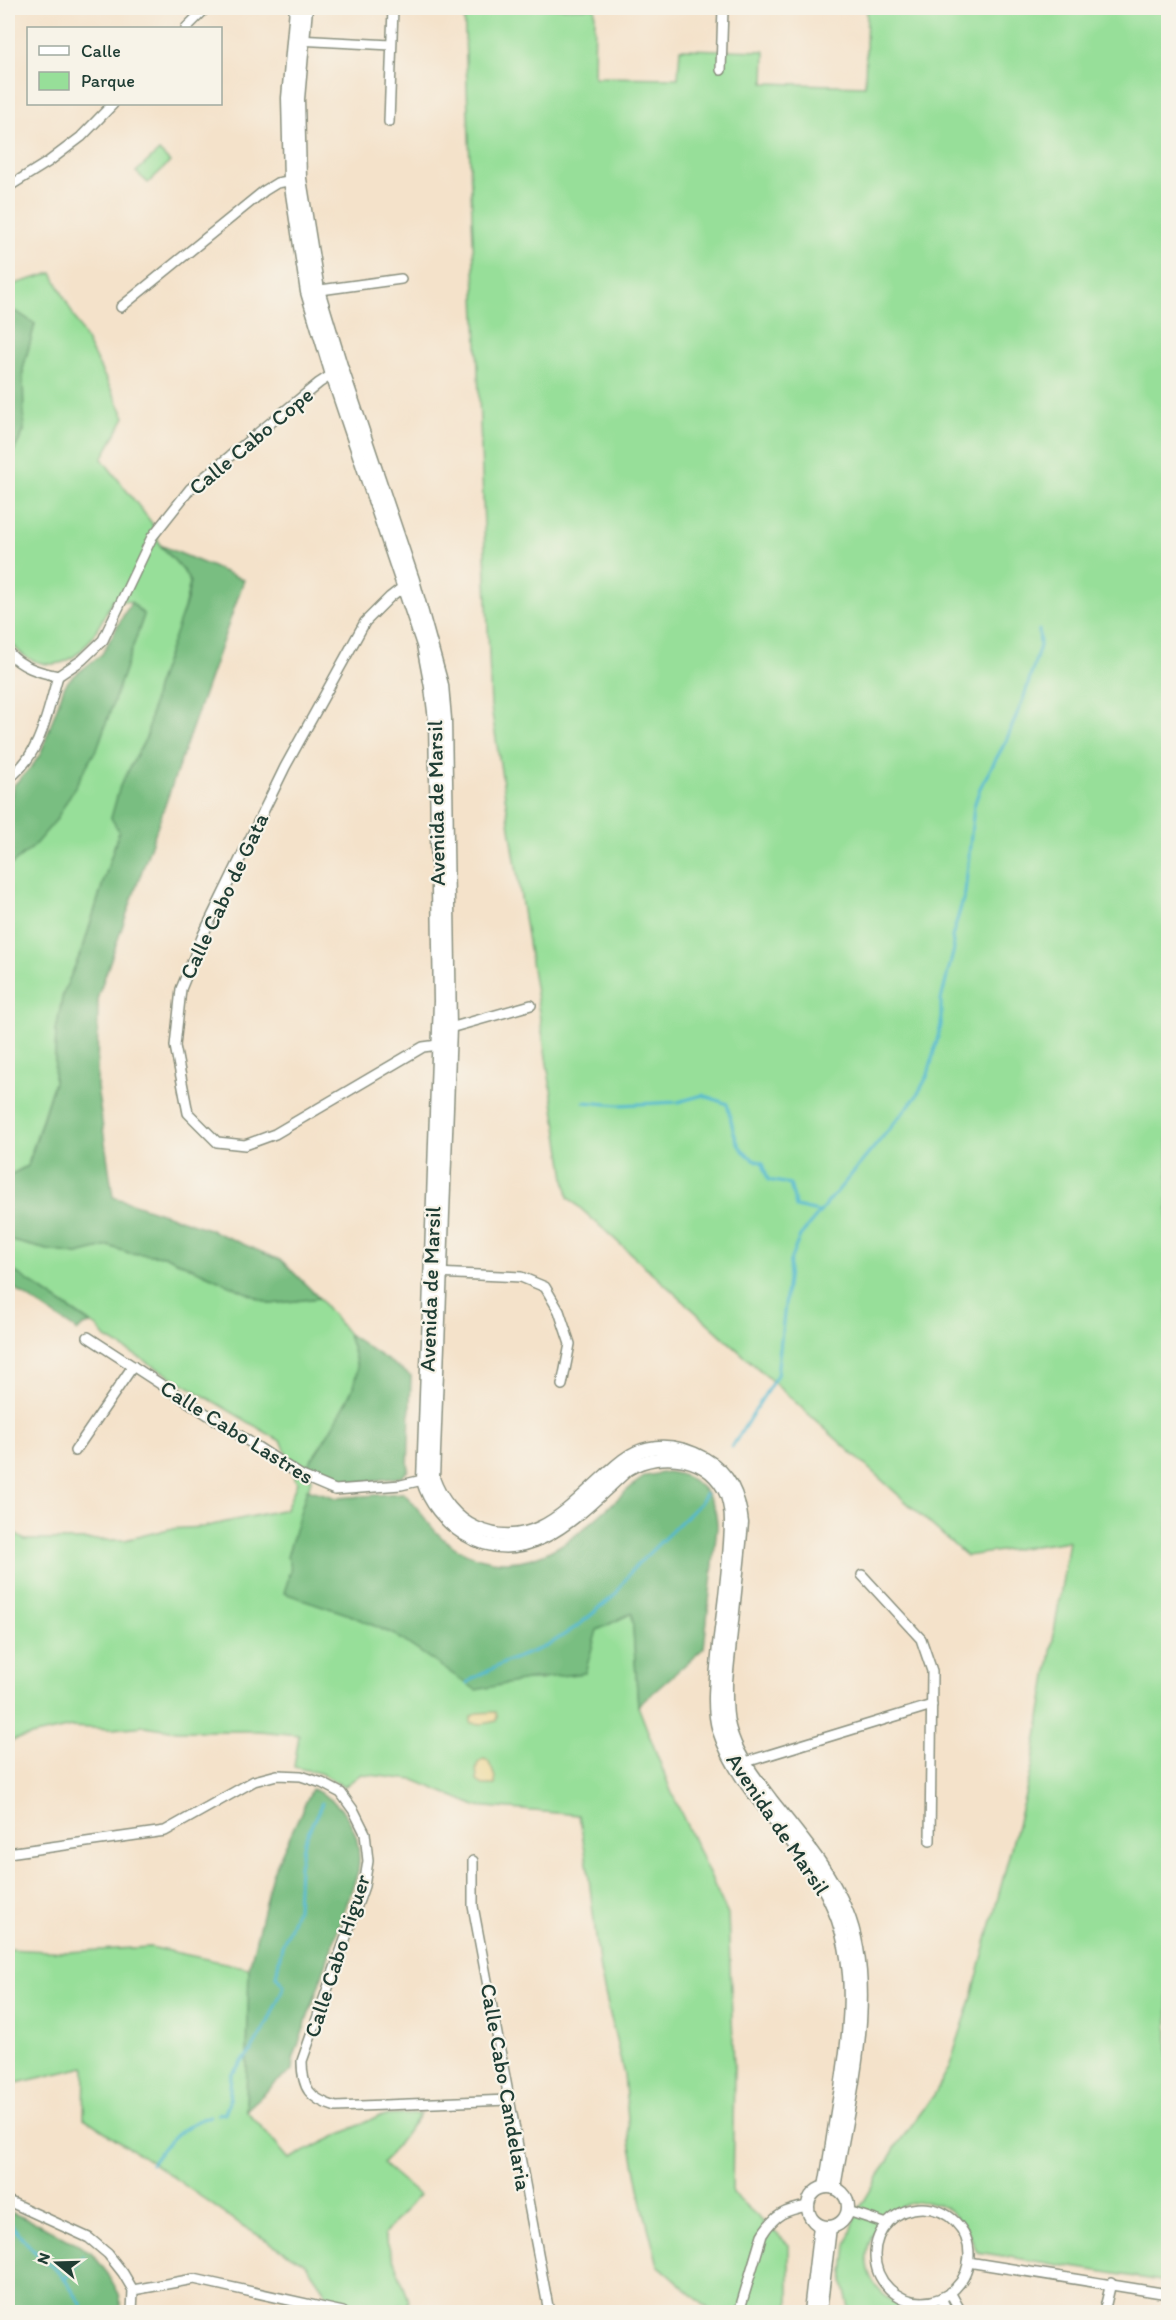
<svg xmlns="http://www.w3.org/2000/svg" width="1176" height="2320" font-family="Itim,sans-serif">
<rect width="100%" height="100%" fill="#f7f3e8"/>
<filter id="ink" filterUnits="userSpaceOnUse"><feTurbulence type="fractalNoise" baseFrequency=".0167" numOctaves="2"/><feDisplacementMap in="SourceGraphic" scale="12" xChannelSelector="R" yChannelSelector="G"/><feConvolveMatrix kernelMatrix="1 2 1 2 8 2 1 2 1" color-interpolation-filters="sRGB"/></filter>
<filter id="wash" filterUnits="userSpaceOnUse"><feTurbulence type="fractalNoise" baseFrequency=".008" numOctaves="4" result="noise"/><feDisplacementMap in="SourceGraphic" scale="24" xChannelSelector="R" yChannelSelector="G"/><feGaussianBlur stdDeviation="1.35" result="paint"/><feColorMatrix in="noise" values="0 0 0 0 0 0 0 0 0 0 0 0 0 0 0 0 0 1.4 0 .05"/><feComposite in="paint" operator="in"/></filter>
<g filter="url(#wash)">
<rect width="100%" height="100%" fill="#f4e2ca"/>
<!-- green -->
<g fill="#97df99" stroke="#5b8e66" stroke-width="1.5">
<path d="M464 8H595L594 77 678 78 680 49 765 51 764 83 865 86 867 8H1168V2282L977 2252C939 2142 825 2239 883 2294 898 2307 915 2311 934 2308L938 2312H850L843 2283 847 2245 857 2213 897 2145 934 2095 949 2067 971 2000 1032 1768 1069 1541 966 1556 568 1197 491 707Z"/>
<polygon points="159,151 170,162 148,183 136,172"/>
<path d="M52 273 125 417 102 459 152 523 160 545 183 570 190 582 181 622 156 688 147 736 120 786 119 831 84 945 63 994 56 1031 54 1082 27 1166 12 1174 8 1173V867L32 848 98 746 144 615 131 602 113 599C99 627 78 675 38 662 23 658 14 649 8 635V463L24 431 23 369 35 324 17 312 8 311V286Z"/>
<polygon points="8,1240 48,1250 77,1254 109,1246 129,1253 166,1256 271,1304 319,1298 348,1334 355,1357 357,1371 352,1390 325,1440 307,1468 311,1479 291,1562 291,1570 288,1576 350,1615 395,1635 476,1689 526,1680 542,1680 597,1630 632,1613 638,1706 671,1791 728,1915 734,2068 732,2193 789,2245 789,2312 712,2312 658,2265 642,2204 630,2141 624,2075 600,1971 587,1862 579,1815 476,1806 414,1780 361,1774 344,1787 323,1774 294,1767 299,1735 259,1731 177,1731 145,1726 112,1729 71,1727 8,1741 8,1528 25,1540 125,1540 169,1529 203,1527 286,1509 297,1483 282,1442 106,1338 97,1327 8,1267"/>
<polygon points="150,1947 249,1968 246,2110 289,2159 378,2116 420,2114 383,2164 419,2195 384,2234 409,2300 406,2312 406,2306 400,2304 398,2312 385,2312 331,2300 306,2264 238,2223 159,2167 84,2118 85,2067 8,2085 8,1949 67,1952"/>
</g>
<!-- forest -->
<g fill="#79be81" stroke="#4c7e5a" stroke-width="1.5">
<polygon points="8,311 17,312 35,324 23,369 24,431 8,463"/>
<polygon points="160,545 244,580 98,996 97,1087 113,1197 206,1228 282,1261 319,1298 271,1304 166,1256 129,1253 109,1246 77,1254 48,1250 8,1240 8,1173 12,1174 28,1166 54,1082 56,1031 63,994 84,945 119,831 111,818 120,786 147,736 156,688 187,600 190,582 183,570"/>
<polygon points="131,602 144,615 98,746 56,820 32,848 8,867 8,816 13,786 33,765 41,753 64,687 70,679 102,654"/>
<polygon points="8,1267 91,1324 83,1326 78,1331 8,1284"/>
<path d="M348 1334 411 1376 408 1470 402 1477 361 1482 333 1481 306 1468C319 1448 357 1393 357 1371 357 1359 351 1346 348 1334Z"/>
<path d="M667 1472C697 1475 717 1497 717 1527L704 1648 638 1706 632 1613 597 1630 585 1673 526 1680 476 1690 395 1635 350 1615 284 1593C287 1581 295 1567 287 1557L307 1489 337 1498 403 1493C420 1507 428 1528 446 1541 459 1552 475 1558 492 1561 554 1570 594 1517 637 1482L646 1476Z"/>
<path d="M312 1789C346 1803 363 1834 358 1871L293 2060 292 2071 278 2081 246 2110 249 1968 272 1874Z"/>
<polygon points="8,2211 43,2226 91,2252 108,2274 120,2296 121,2312 8,2312"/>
</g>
<!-- sand -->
<g fill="#eeda9e" stroke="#868c69" stroke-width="1.5">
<polygon points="496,1712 497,1717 496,1721 483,1724 471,1723 471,1717 477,1713"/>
<path d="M484 1759 488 1761C491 1768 497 1777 495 1785H483L477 1781C477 1772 473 1763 484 1759Z"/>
</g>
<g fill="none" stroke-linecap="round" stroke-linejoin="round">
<!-- stream -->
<g stroke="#53b9d1" stroke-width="3">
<path d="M584 1102 619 1105 678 1102 703 1095 727 1104C735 1132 732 1152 763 1163L768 1180 790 1184 796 1207 818 1212"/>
<polyline points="732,1447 777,1375 790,1261 800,1236 916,1097 928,1075 941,1025 941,1000 954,949 952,937 965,893 974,806 980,788 1006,741 1024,697 1040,646 1039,630"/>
<polyline points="467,1684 474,1678 508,1661 547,1646 579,1625 615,1595 632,1570 700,1503 705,1494"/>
<polyline points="218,2114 225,2113 229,2102 231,2075 251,2051 268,2022 284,1986 276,1976 282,1946 297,1909 299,1866 304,1841 322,1803"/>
<path d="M151 2164C167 2141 183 2125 210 2116"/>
<polyline points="8,2221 32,2249 61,2274 82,2305 79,2312"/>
<polyline points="65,2279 83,2256"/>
</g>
</g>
</g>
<g filter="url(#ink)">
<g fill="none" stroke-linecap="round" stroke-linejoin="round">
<defs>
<g id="minor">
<polyline points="186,28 206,8"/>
<polyline points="297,40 391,45"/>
<polyline points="721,70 723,8"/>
<polyline points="389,122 393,8"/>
<polyline points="8,187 48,162 81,137 113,104"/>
<polyline points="313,291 401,279"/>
<polyline points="121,307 264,191 277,183 294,180"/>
<polyline points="408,583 390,597 365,622 285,767 203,935 181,989 175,1046 188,1113 217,1142 245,1145 275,1134 423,1047 438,1045"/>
<path d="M8 652C21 667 38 672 58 676L82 660 103 640 152 537 190 489 319 383 336 372"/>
<path d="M8 779C41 755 47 713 58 676"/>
<polyline points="450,1028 531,1005"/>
<polyline points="435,1273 521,1277 545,1287 559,1311 570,1344 562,1385"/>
<polyline points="88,1337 302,1476 335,1490 401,1485 427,1479"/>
<polyline points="75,1451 133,1366"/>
<polyline points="862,1575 921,1639 932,1671 930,1841"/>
<polyline points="739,1764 932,1705"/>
<path d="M8 1853 165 1831 254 1781 277 1775 301 1776 322 1783 341 1793 354 1811 365 1833 368 1861 364 1886 302 2061C302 2089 310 2099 336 2107L508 2100"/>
<polyline points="473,1861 473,1906 549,2312"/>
<polyline points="8,2201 89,2238 108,2254 123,2273 133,2290 132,2312"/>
<circle cx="922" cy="2255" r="47"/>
<polyline points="848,2211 887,2224"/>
<polyline points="968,2262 1168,2294"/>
<polyline points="133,2290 194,2279 343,2312"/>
<polyline points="950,2292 961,2312"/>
<polyline points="941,2298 948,2312"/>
<path d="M739 2312 762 2235C775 2214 785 2210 808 2206"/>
<polyline points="1104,2312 1111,2283"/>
</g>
<g id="tertiary">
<path d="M296 8 288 98 290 180 307 292 332 375 423 645 431 687 435 720 440 1001 423 1481C429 1502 445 1522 464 1534 529 1574 583 1509 628 1469 662 1449 711 1456 727 1496 730 1505 731 1514 731 1523 730 1564 724 1605 719 1645 717 1673 711 1705 719 1731 737 1786 782 1823 813 1870 860 1940 853 2009 841 2088 835 2121 831 2154 825 2187"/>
<path d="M306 8 298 99 300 179 318 290 342 369 413 580 442 685 445 719 450 1028 433 1478C440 1499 456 1519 476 1528 532 1553 568 1509 606 1475 615 1467 624 1458 635 1453 659 1442 683 1447 705 1459 730 1473 739 1496 742 1523L726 1681C726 1696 725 1712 729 1727 736 1755 755 1778 772 1801 799 1835 829 1869 846 1910 880 1990 847 2104 834 2188"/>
<circle cx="828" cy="2207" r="20"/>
<polyline points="810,2312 820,2226"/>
<polyline points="820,2312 830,2227"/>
</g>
</defs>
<!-- minor casing -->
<use href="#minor" stroke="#8a907f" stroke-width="12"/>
<!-- tertiary casing -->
<use href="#tertiary" stroke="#8a907f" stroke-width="15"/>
<!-- minor -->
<use href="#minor" stroke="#fff" stroke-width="9"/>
<!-- tertiary -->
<use href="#tertiary" stroke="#fff" stroke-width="12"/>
</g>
</g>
<g text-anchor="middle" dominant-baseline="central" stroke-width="4.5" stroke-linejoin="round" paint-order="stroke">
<!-- street labels -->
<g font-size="22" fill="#1f3d34" stroke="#f7f3e8">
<text transform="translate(251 441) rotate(-40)">Calle Cabo Cope</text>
<text transform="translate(436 803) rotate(-91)">Avenida de Marsil</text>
<text transform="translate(224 896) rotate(-65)">Calle Cabo de Gata</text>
<text transform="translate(430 1289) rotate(-88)">Avenida de Marsil</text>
<text transform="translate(237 1432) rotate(32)">Calle Cabo Lastres</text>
<text transform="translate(778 1824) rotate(56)">Avenida de Marsil</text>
<text transform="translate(337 1956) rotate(-72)">Calle Cabo Higuer</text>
<text transform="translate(506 2087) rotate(80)">Calle Cabo Candelaria</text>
</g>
</g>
<!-- margin -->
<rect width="1176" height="2320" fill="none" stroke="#f7f3e8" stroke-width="30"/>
<!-- legend -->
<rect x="27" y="27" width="195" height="78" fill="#f7f3e8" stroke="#a1aaa0" stroke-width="1.5"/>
<rect x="39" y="46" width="30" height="9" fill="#ffffff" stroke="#a1aaa0" stroke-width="1.5"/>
<text x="81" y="57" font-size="18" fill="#1f3d34">Calle</text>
<rect x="39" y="72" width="30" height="18" fill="#97df99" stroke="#a1aaa0" stroke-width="1.5"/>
<text x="81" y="87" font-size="18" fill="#1f3d34">Parque</text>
<!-- north arrow -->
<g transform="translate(57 2263) rotate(289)" stroke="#f7f3e8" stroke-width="4.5" paint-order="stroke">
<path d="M0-4.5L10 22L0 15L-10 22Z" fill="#1f3d34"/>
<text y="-9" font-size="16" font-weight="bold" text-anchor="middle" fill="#1f3d34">N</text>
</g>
</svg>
